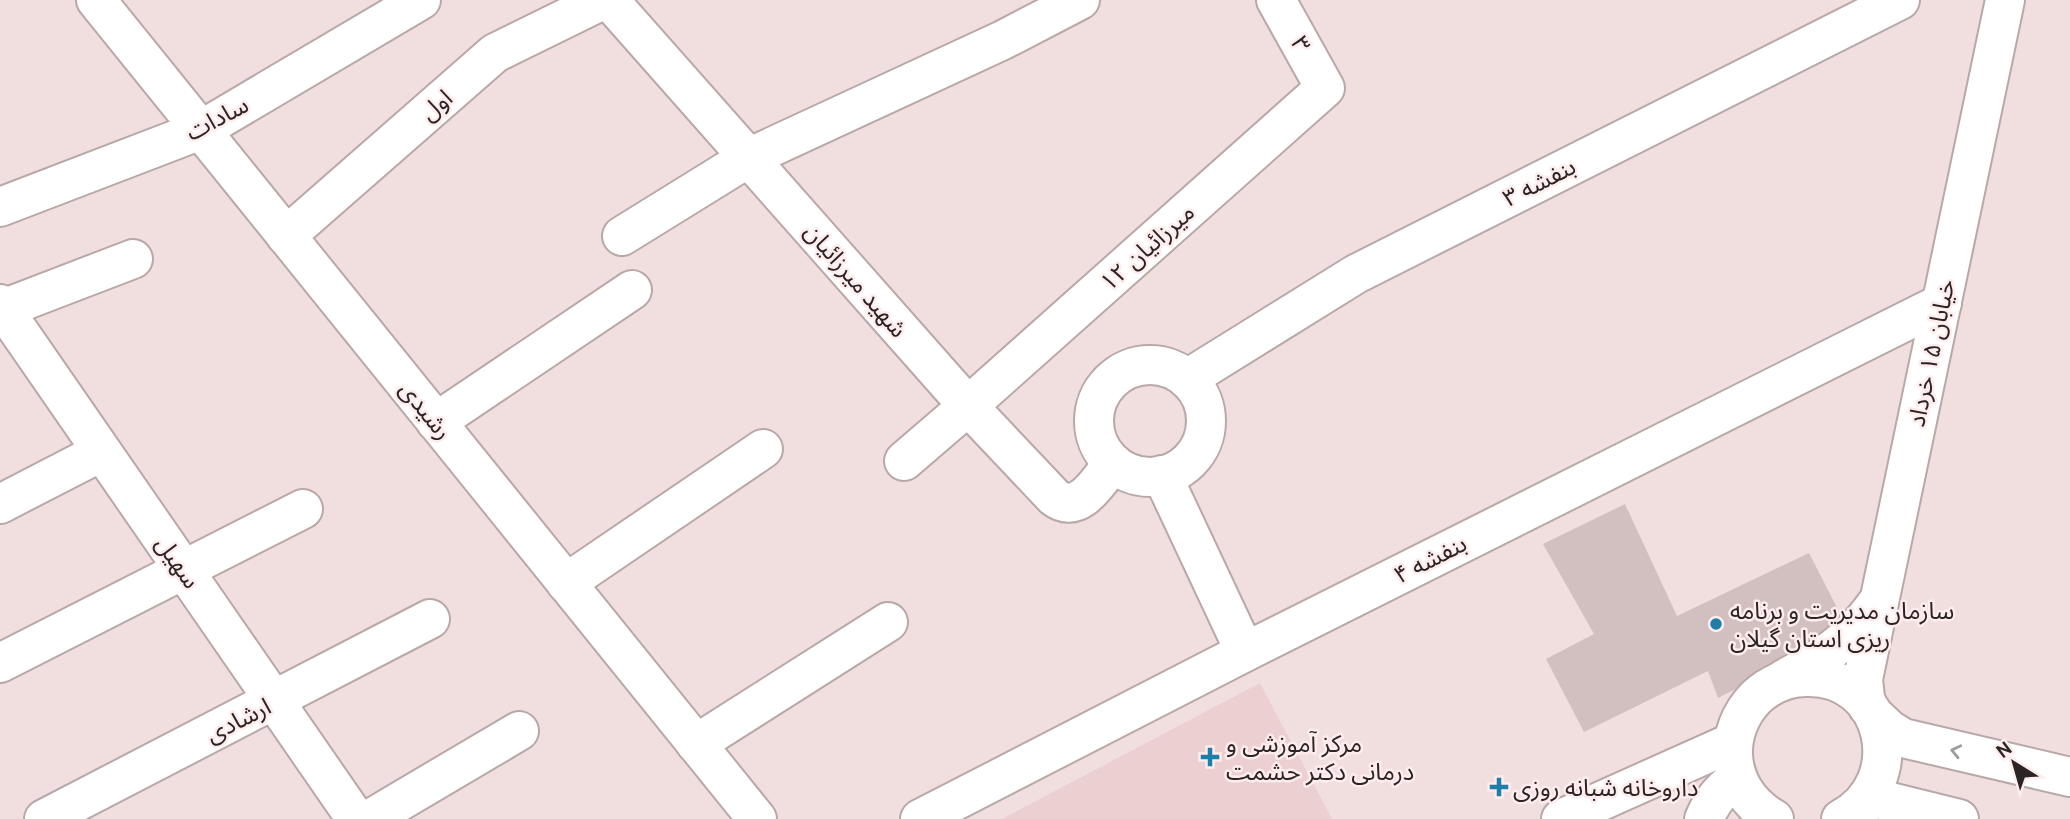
<svg xmlns="http://www.w3.org/2000/svg" width="2070" height="819" font-family="Cabin,'Noto Sans Arabic',sans-serif">
<rect width="100%" height="100%" fill="#f1dfdf"/>
<!-- built -->
<polygon fill="#ecd0d1" points="1260,683 1332,819 1002,819 1239,694"/>
<!-- building -->
<polygon fill="#d2c0c1" points="1625,504 1677,616 1809,553 1849,631 1718,698 1708,671 1584,732 1546,659 1594,634 1543,544"/>
<g fill="none" stroke-linecap="round" stroke-linejoin="round">
<defs>
<g id="minor">
<polyline points="96,0 757,819"/>
<path d="M609 0 968 406 1054 497C1079 517 1099 480 1113 463"/>
<polyline points="0,207 201,130 421,0"/>
<polyline points="286,236 495,53 603,0"/>
<polyline points="622,236 748,158 1003,40 1080,0"/>
<polyline points="0,304 356,819"/>
<polyline points="0,310 133,259"/>
<circle cx="1150" cy="421" r="56"/>
<polyline points="1187,379 1356,274 1900,0"/>
<polyline points="436,422 632,290"/>
<polyline points="904,461 968,406 1325,88 1276,0"/>
<polyline points="1162,475 1245,652"/>
<polyline points="0,504 101,452"/>
<polyline points="566,583 763,449"/>
<polyline points="0,663 303,509"/>
<path d="M1784 679C1824 657 1850 641 1877 603"/>
<polyline points="1868,707 1865,698 1863,679 2005,0"/>
<polyline points="1874,715 1890,730 1903,738 2070,777"/>
<polyline points="696,744 888,622"/>
<polyline points="1863,803 1878,799 1959,819"/>
<polyline points="44,819 430,619"/>
<polyline points="370,819 519,731"/>
<polyline points="920,819 1245,652 1942,303"/>
<polyline points="1561,819 1733,742"/>
<path d="M1704 819C1711 803 1722 787 1738 779"/>
<path d="M1774 819C1748 804 1732 779 1733 749 1734 727 1745 706 1761 693 1774 683 1790 677 1806 677 1887 674 1911 782 1841 819"/>
</g>
</defs>
<!-- minor casing -->
<use href="#minor" stroke="#b9a8a8" stroke-width="42"/>
<!-- minor -->
<use href="#minor" stroke="#fff" stroke-width="38"/>
</g>
<!-- one-way arrows -->
<defs><path id="oneway-chevron" d="M-2-3.5L2.5 0L-2 3.5" fill="none" stroke-width="1.6" stroke-linecap="round" stroke-linejoin="round" transform="scale(1.75)"/></defs>
<use stroke="#a09c9c" href="#oneway-chevron" transform="translate(1956 751) rotate(-167)"/>
<!-- markers -->
<g fill="#1e7eaa" stroke="#ffecec" stroke-width="2.5">
<circle cx="1716" cy="624" r="7"/>
<path d="M1206.5 746.5h7v7h7v7h-7v7h-7v-7h-7v-7h7z"/>
<path d="M1495.5 776.5h7v7h7v7h-7v7h-7v-7h-7v-7h7z"/>
</g>
<g text-anchor="middle" dominant-baseline="central" stroke-width="5" stroke-linejoin="round" paint-order="stroke">
<!-- street labels -->
<g font-size="24" fill="#2b2424" stroke="#ffecec">
<text transform="translate(1301 44) rotate(61)">۳</text>
<text transform="translate(436 105) rotate(-41)">اول</text>
<text transform="translate(217 118) rotate(-28)">سادات</text>
<text transform="translate(1539 182) rotate(-27)">بنفشه ۳</text>
<text transform="translate(1147 247) rotate(-42)">میرزائیان ۱۲</text>
<text transform="translate(856 280) rotate(49)">شهید میرزائیان</text>
<text transform="translate(1931 353) rotate(-78)">خیابان ۱۵ خرداد</text>
<text transform="translate(426 410) rotate(51)">رشیدی</text>
<text transform="translate(1430 559) rotate(-27)">بنفشه ۴</text>
<text transform="translate(178 562) rotate(55)">سهیل</text>
<text transform="translate(238 720) rotate(-27)">ارشادی</text>
</g>
<!-- poi labels -->
<g font-size="24" fill="#2b2424" stroke="#ffecec" text-anchor="start">
<text x="1730" y="610">سازمان مدیریت و برنامه<tspan x="1730" dy="28">ریزی استان گیلان</tspan></text>
<text x="1226" y="743">مرکز آموزشی و<tspan x="1226" dy="28">‌درمانی دکتر حشمت</tspan></text>
<text x="1513" y="787">داروخانه شبانه روزی</text>
</g>
</g>
<!-- north arrow -->
<g transform="translate(2014 763) rotate(323)" stroke="#ffecec" stroke-width="5" paint-order="stroke">
<path d="M0-5L12 26L0 18L-12 26Z" fill="#2b2424"/>
<text y="-10" font-size="19" font-weight="bold" text-anchor="middle" fill="#2b2424">N</text>
</g>
</svg>
